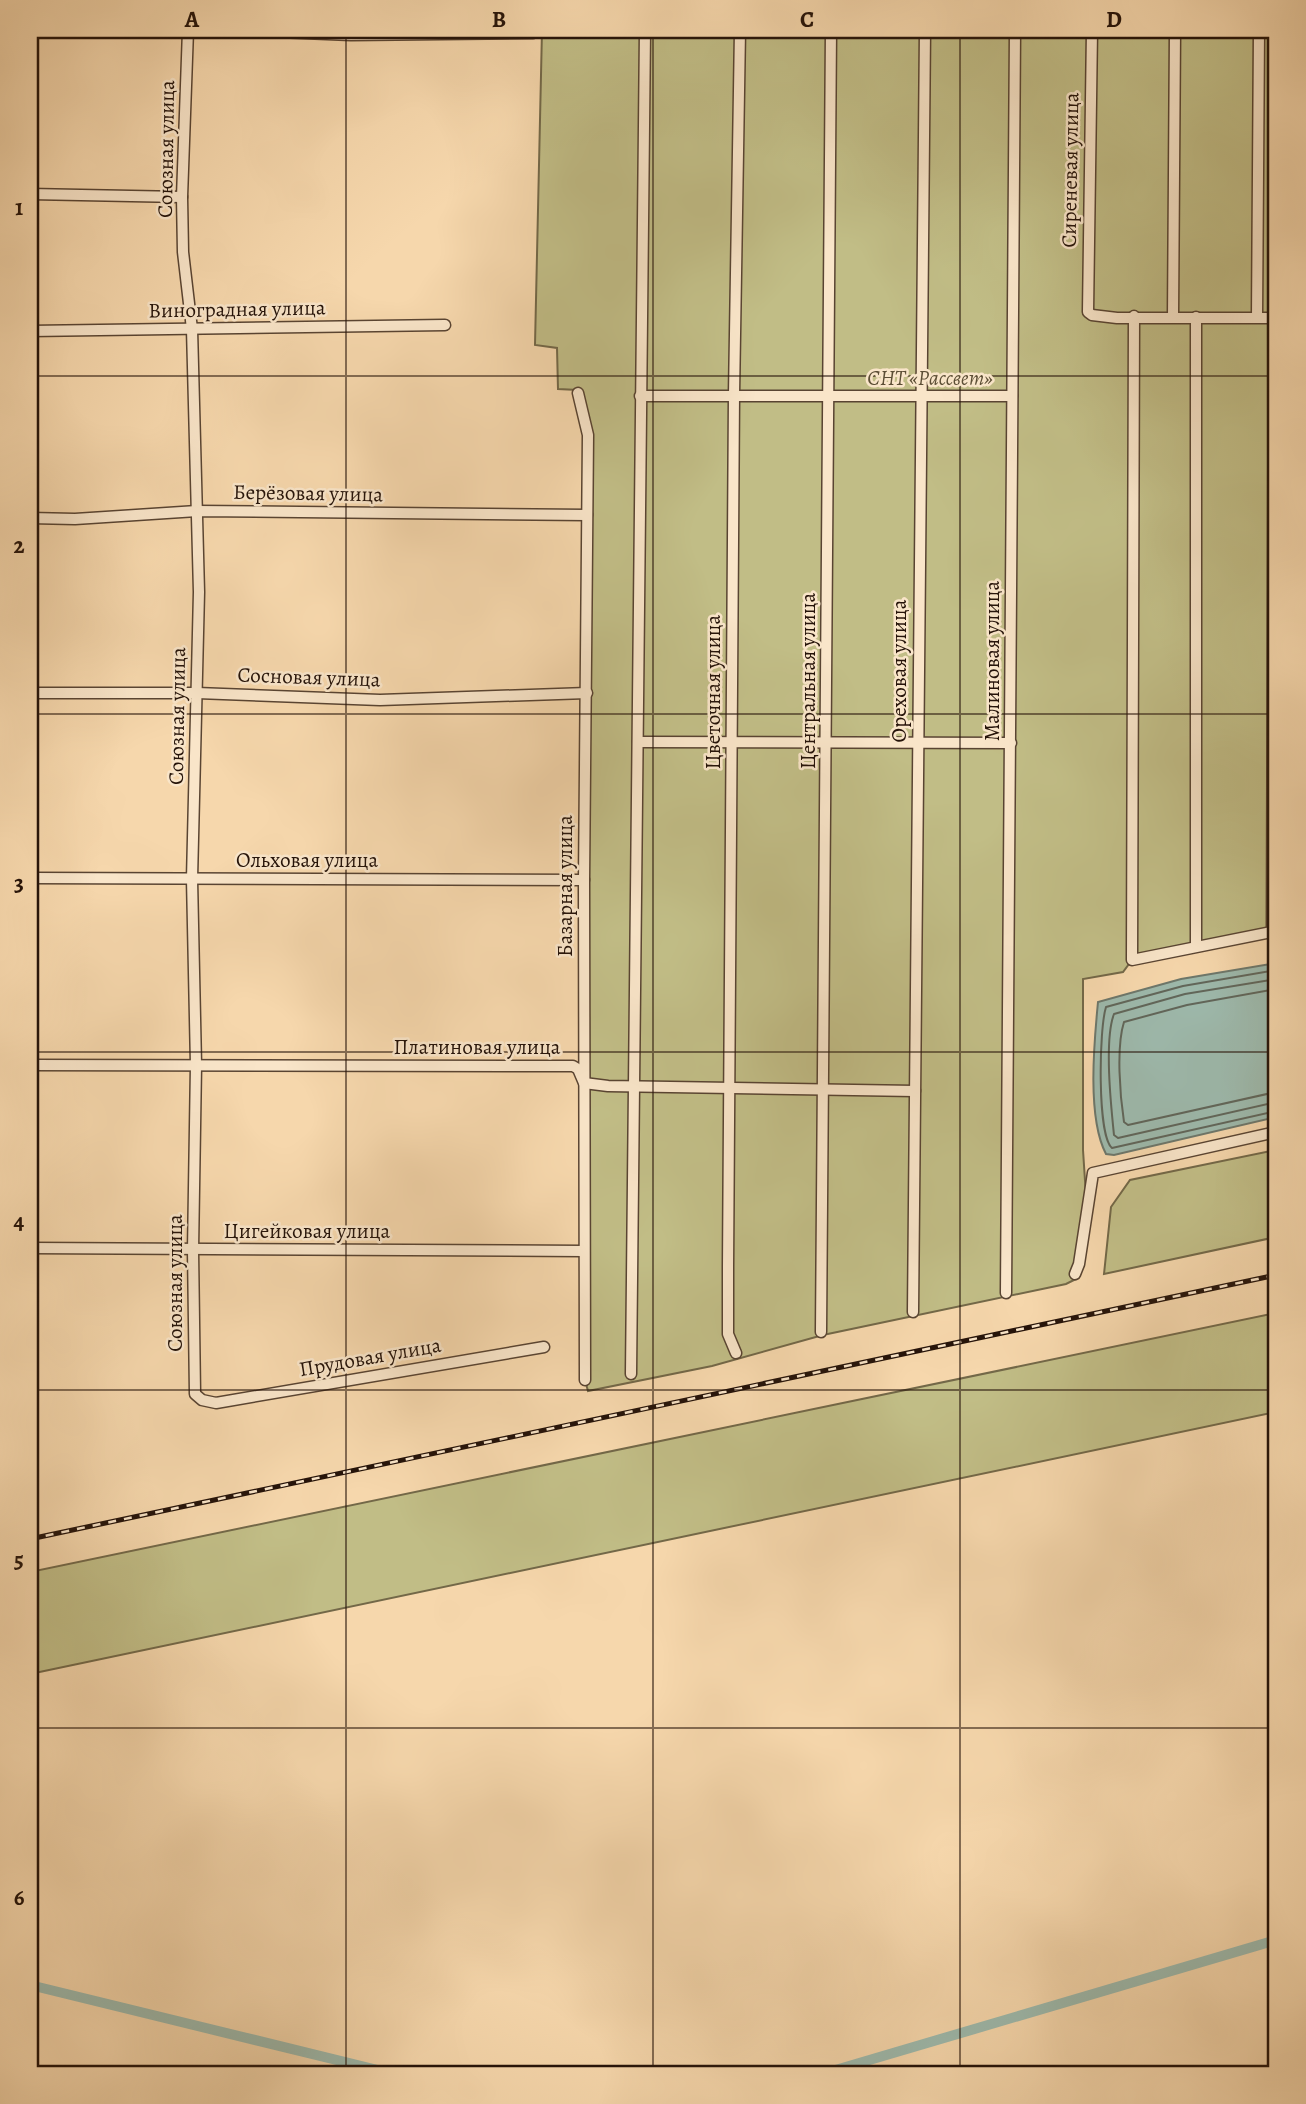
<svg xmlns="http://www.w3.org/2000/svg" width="1306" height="2104" font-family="Alegreya,serif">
<rect width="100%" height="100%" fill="#f6d7ac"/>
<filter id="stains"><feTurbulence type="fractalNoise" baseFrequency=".00286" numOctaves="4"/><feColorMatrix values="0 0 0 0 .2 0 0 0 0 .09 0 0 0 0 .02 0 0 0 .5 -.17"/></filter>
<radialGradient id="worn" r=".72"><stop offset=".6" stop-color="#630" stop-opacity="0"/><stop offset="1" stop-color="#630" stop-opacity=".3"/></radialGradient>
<!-- green -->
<g fill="#c1bd86" stroke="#736848" stroke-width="2">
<polygon points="542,30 1276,30 1276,931 1132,960 1123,972 1083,979 1083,1150 1086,1196 1076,1279 1066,1284 823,1335 712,1366 588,1391 585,1380 588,435 578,390 558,389 557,348 535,345"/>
<polygon points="1276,1150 1276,1237 1104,1274 1111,1207 1130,1180"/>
<polygon points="1276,1313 1276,1412 30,1674 30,1572"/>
</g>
<!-- water -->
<path fill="#9db9ac" stroke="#6d776b" stroke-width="2" d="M1276 963V1117L1114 1155 1106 1154C1087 1118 1094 1043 1098 1002L1181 979Z"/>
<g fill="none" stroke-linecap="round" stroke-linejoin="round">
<!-- shore -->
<g stroke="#61665a" stroke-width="2">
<path d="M1276 970 1183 986 1106 1007C1099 1029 1097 1135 1112 1148L1276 1111"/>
<path d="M1276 979 1185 994 1114 1014C1104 1040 1111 1106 1114 1135L1118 1138 1276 1102"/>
<path d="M1276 989 1187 1005 1124 1022C1116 1047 1120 1096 1124 1122L1128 1125 1276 1092"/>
</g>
<!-- canal -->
<g stroke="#9db9ac" stroke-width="10">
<polyline points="30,1985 394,2074"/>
<polyline points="822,2074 1276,1940"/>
</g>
<defs>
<g id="minor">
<polyline points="188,30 182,197 183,252 192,329 199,592 192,879 196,1065 193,1250 195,1394 202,1400 216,1403 544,1347"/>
<polyline points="232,30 351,35 533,33 538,30"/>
<polyline points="1092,30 1088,312 1092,315 1117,318 1276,318"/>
<polyline points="30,194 182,197"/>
<polyline points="1134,316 1132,960 1276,931"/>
<polyline points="1173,317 1175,30"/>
<polyline points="1196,317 1196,946"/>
<polyline points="1257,317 1259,30"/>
<polyline points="30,331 445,325"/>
<polyline points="578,393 588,435 584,880 585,1380"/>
<polyline points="640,396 1012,396"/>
<polyline points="30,518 75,519 197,511 587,515"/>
<polyline points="30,693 197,693 380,700 587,693"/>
<polyline points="638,742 1011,743"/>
<polyline points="30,878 584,880"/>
<polyline points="1272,932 1274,318"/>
<polyline points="30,1065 573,1066 578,1069 584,1083 608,1086 915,1091"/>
<polyline points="30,1248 584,1251"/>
<polyline points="1075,1274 1079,1264 1093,1173 1276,1132"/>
<polyline points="1006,1293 1015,30"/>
<polyline points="913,1312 925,30"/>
<polyline points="821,1332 831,30"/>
<polyline points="736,1353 728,1334 728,1266 734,395 740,30"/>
<polyline points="631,1374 645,30"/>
</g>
</defs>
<!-- minor casing -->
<use href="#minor" stroke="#594432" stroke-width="13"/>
<!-- minor -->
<use href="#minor" stroke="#f9e5c9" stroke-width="10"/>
<defs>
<polyline id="rail" points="30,1539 1276,1275"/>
</defs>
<!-- rail casing -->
<use href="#rail" stroke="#251309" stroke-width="5"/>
<!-- rail -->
<use href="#rail" stroke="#f9e5c9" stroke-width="2.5" stroke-dasharray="8" stroke-linecap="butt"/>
</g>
<!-- grid -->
<path fill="none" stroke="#251309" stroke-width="2" stroke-opacity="0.55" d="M346 30V2074M653 30V2074M960 30V2074M30 376H1276M30 714H1276M30 1052H1276M30 1390H1276M30 1728H1276"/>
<g text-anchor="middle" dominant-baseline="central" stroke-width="5" stroke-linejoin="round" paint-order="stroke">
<!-- street labels -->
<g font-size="21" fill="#251309" stroke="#f9e5c9">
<text transform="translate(166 149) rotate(-89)">Союзная улица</text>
<text transform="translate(1070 170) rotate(-89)">Сиреневая улица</text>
<text transform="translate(237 309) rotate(-1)">Виноградная улица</text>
<text transform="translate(308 493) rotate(1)">Берёзовая улица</text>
<text transform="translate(992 661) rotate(-90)">Малиновая улица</text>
<text transform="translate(899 671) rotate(-90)">Ореховая улица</text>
<text transform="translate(309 677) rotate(2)">Сосновая улица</text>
<text transform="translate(808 681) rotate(-90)">Центральная улица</text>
<text transform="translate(713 692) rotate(-90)">Цветочная улица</text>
<text transform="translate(177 716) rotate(-89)">Союзная улица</text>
<text x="307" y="860">Ольховая улица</text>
<text transform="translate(565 886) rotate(-90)">Базарная улица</text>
<text x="477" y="1047">Платиновая улица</text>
<text x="307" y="1231">Цигейковая улица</text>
<text transform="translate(175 1283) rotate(-90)">Союзная улица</text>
<text transform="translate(370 1357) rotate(-10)">Прудовая улица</text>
</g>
<!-- park labels -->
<g font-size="21" font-style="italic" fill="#5c4e35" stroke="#f9e5c9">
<text x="930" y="378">СНТ «Рассвет»</text>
</g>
</g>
<!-- margin -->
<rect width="1306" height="2104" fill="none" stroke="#f6d7ac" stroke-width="77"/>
<rect x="38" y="38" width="1230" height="2028" fill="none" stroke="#251309" stroke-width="2.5"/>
<g font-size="23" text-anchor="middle" font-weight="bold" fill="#251309">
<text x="192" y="27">A</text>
<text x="499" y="27">B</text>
<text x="807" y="27">C</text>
<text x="1114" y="27">D</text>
<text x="19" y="215">1</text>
<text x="19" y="553">2</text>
<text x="19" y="891">3</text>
<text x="19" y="1229">4</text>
<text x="19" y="1567">5</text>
<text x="19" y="1905">6</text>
</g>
<rect width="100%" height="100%" filter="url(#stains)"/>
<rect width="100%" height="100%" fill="url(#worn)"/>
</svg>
